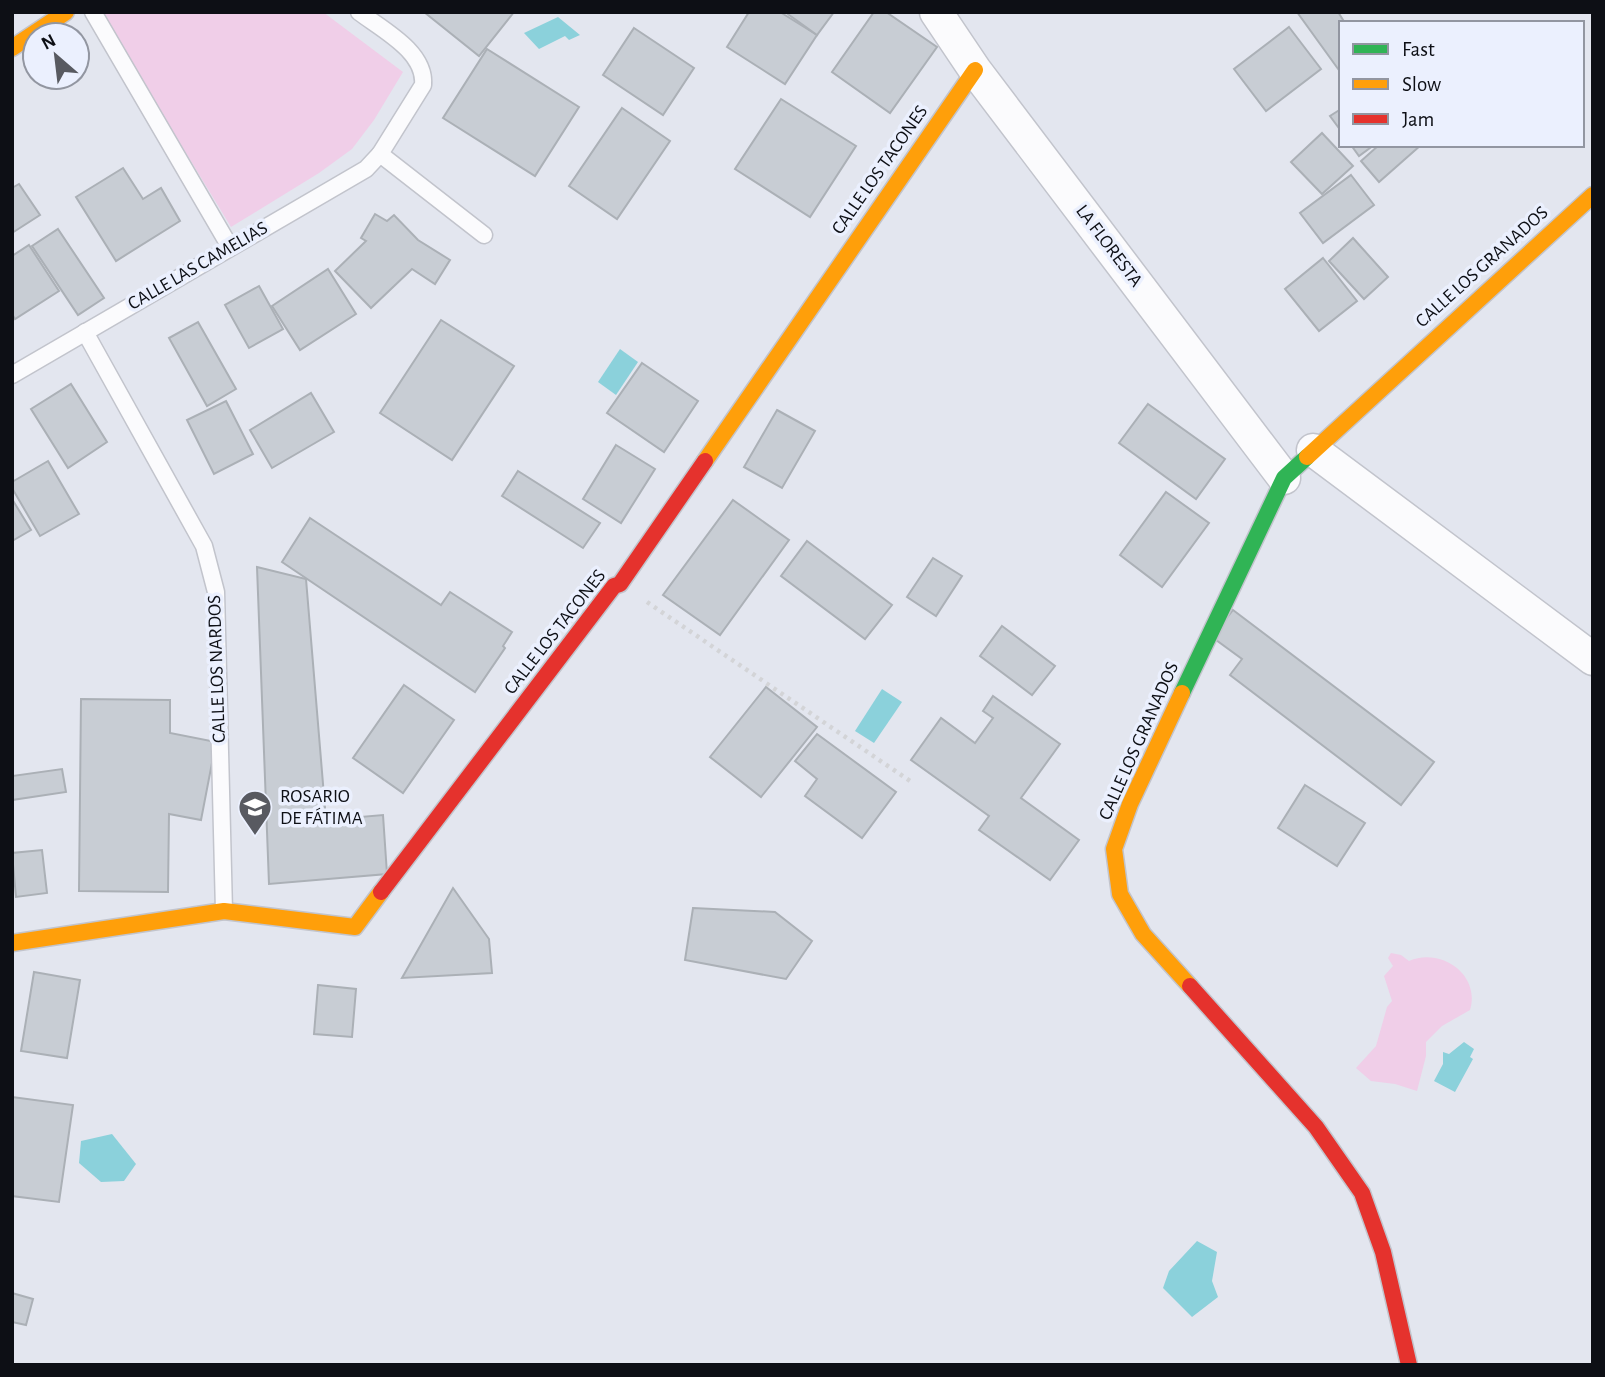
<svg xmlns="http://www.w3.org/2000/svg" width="1605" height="1377" font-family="'Alegreya Sans',sans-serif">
<rect width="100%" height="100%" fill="#e3e6ef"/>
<!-- green -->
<g fill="#f0cee8">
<polygon points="105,12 323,12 403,72 374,120 352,149 319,173 231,227 102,15"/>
<path d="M1391 953 1401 955 1409 961C1440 947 1481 974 1470 1010L1442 1026 1426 1042V1056L1417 1091 1395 1084 1371 1081 1356 1068 1376 1046 1387 1007 1392 1001 1384 976 1393 966 1388 958Z"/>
</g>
<!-- water -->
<g fill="#8bd1db">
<polygon points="558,17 580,35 569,40 565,36 539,49 524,33"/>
<polygon points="620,349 638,362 616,395 598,382"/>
<polygon points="882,689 902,702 874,743 855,731"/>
<polygon points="1464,1042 1474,1049 1470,1057 1473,1059 1455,1092 1434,1081 1443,1064 1443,1052 1449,1054"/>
<polygon points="112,1134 136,1164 124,1181 101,1182 79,1163 81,1141"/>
<polygon points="1197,1241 1217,1252 1212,1281 1218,1297 1192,1317 1163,1288 1169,1271"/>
</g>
<!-- building -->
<g fill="#c8cdd4" stroke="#abb0b6" stroke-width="2">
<polygon points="424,12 514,12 479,56"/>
<polygon points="749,12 780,12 817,35 785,84 727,47"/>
<polygon points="785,12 834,12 817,35"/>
<polygon points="874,12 886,12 937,47 890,113 832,72"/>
<polygon points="1297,12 1338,12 1345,23 1341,23 1341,73"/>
<polygon points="1289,27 1321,69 1266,111 1234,69"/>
<polygon points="634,28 694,68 663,115 603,75"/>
<polygon points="487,49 579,107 535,176 443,118"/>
<polygon points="781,99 856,146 810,217 735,169"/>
<polygon points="622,108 670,141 617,219 569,186"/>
<polygon points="1341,109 1341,131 1330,116"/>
<polygon points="1322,133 1353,166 1322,194 1291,162"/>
<polygon points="1351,145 1374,145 1359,156"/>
<polygon points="1379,145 1421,145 1379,182 1361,161"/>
<polygon points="123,168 143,199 161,188 180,221 116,261 76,197"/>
<polygon points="1351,175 1374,205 1323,243 1300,213"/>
<polygon points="19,184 40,215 12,233 12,188"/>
<polygon points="375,214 387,221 394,215 418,240 450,260 435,284 412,269 371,308 335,271 366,241 361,238"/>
<polygon points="58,229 104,298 78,315 32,246"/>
<polygon points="1353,238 1388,277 1364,299 1329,261"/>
<polygon points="29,245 59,291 15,319 12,314 12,256"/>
<polygon points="1323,258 1357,301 1319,331 1285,289"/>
<polygon points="328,269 356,314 300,350 272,306"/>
<polygon points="259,286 283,329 249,348 225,305"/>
<polygon points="441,320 514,366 452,460 380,413"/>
<polygon points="198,322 236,389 207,406 169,338"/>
<polygon points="642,363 698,401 664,452 607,413"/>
<polygon points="71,384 107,442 68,468 31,409"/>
<polygon points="311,393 334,432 272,468 250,430"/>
<polygon points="226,401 253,454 214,474 187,420"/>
<polygon points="1148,404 1225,459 1196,499 1119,443"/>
<polygon points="777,410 815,431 782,488 744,467"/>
<polygon points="616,445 655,469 621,523 583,499"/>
<polygon points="48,461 79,514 40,536 12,488 12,482"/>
<polygon points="518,471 600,523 583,548 502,496"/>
<polygon points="1166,492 1209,523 1162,587 1120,555"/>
<polygon points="12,499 31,530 12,541"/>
<polygon points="733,500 789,540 720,635 663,595"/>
<polygon points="310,518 441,605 450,592 512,632 503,646 505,648 475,692 282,562"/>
<polygon points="807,541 892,605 865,639 781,576"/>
<polygon points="933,558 962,576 936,616 907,597"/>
<polygon points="257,567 306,579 326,820 383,815 387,874 269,884"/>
<polygon points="1233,610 1434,762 1401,805 1230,675 1242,659 1212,637"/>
<polygon points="1002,626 1055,666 1032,695 980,656"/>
<polygon points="404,685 454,720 403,793 353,758"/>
<polygon points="766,687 817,727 761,797 710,757"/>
<polygon points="993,696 1060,744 1021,798 1079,840 1050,880 979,830 989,816 911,760 941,718 975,743 993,718 983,711"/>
<polygon points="81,699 170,700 170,733 216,742 201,820 169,814 168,892 79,891"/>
<polygon points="817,734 896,792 862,838 805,796 817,779 795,761"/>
<polygon points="62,769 66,792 12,800 12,776"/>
<polygon points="1305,785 1365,823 1337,866 1278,828"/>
<polygon points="42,850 47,893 16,897 12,853"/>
<polygon points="453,888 489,939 492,973 402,978"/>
<polygon points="693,908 775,912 812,941 786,979 685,960"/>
<polygon points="34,972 80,980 67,1058 21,1051"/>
<polygon points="318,985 356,989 352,1037 314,1034"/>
<polygon points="12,1097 73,1105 59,1202 12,1196"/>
<polygon points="12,1293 33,1299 26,1325 12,1322"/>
</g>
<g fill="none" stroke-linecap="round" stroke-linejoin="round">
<defs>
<g id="lane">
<polyline points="93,12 230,247"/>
<path d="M359 12C383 30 426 52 423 85L380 154 484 235"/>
<polyline points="85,332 204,546 216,592 224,911"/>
<polyline points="12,375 366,169 380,154"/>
</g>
<g id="street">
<polyline points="936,12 975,70 1284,478"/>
<polyline points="1313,450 1593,659"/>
</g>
<polyline id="fast" points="1182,693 1284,478 1307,457"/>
<g id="slow">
<polyline points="12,48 66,12"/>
<polyline points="1307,457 1593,195"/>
<polyline points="705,461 975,70"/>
<polyline points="1182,693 1130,804 1114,849 1120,894 1143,934 1190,986"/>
<polyline points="12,943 224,911 355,927 381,892"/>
</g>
<g id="jam">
<polyline points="381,892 614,586 620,584 705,461"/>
<polyline points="1190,986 1316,1127 1362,1193 1383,1252 1409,1365"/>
</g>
</defs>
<!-- lane casing -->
<use href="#lane" stroke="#c2c4cc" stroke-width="19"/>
<!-- street casing -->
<use href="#street" stroke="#c2c4cc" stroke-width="35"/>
<!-- fast casing -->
<use href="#fast" stroke="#c2c4cc" stroke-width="19"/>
<!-- slow casing -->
<use href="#slow" stroke="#c2c4cc" stroke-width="19"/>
<!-- jam casing -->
<use href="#jam" stroke="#c2c4cc" stroke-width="19"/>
<!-- path -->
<polyline stroke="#d3d4d7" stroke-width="4.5" stroke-dasharray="3.5 5" stroke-linecap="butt" points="647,602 913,783"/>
<!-- lane -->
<use href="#lane" stroke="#fbfbfd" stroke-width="16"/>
<!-- street -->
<use href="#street" stroke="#fbfbfd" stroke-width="32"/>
<!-- fast -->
<use href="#fast" stroke="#30b455" stroke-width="16"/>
<!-- slow -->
<use href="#slow" stroke="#ff9f0a" stroke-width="16"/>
<!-- jam -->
<use href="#jam" stroke="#e5322d" stroke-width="16"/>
</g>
<!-- icons -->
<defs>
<symbol id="school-pin" viewBox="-11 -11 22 30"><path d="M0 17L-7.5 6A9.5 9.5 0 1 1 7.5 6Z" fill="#585a61" stroke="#ebf0fe"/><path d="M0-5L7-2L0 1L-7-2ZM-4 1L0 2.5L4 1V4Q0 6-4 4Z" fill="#fff"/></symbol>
</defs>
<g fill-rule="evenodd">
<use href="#school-pin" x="236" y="788" width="38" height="52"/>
</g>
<g text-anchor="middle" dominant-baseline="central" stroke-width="7" stroke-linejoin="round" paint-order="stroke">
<!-- street labels -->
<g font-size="19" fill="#0d0f15" stroke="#ebf0fe">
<text transform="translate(880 170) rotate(-55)">CALLE LOS TACONES</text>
<text transform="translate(1109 246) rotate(53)">LA FLORESTA</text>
<text transform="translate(198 266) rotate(-30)">CALLE LAS CAMELIAS</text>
<text transform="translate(1482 267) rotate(-42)">CALLE LOS GRANADOS</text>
<text transform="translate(555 632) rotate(-52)">CALLE LOS TACONES</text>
<text transform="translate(217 669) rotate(-92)">CALLE LOS NARDOS</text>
<text transform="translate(1139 741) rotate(-66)">CALLE LOS GRANADOS</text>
</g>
<!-- poi labels -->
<g font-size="19" fill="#0d0f15" stroke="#ebf0fe" text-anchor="start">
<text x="280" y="796">ROSARIO<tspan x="280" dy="22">DE FÁTIMA</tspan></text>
</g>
</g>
<!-- border -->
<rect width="1605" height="1377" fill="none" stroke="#0d0f15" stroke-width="28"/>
<!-- legend -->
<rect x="1339" y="21" width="245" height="126" fill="#ebf0fe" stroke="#9296a1" stroke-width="2"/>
<rect x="1353" y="44" width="35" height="10" fill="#30b455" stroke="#9296a1" stroke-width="2"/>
<text x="1402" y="56" font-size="21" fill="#0d0f15">Fast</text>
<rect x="1353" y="79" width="35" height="10" fill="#ff9f0a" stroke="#9296a1" stroke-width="2"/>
<text x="1402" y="91" font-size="21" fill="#0d0f15">Slow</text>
<rect x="1353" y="114" width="35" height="10" fill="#e5322d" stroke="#9296a1" stroke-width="2"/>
<text x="1402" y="126" font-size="21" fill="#0d0f15">Jam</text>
<!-- north arrow -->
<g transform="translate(56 56) rotate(332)"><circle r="33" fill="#ebf0fe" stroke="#9296a1" stroke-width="2"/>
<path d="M0-5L12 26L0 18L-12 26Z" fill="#585a61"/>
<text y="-10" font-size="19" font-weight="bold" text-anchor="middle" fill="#0d0f15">N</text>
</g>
</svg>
